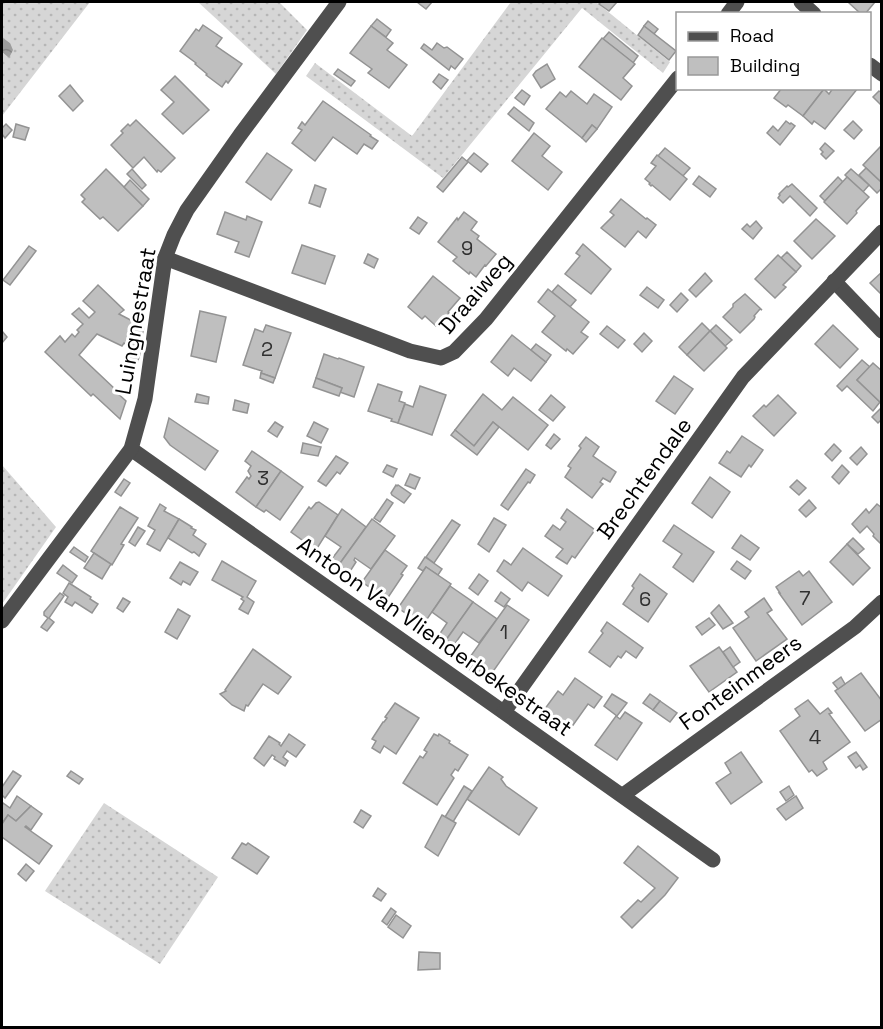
<svg xmlns="http://www.w3.org/2000/svg" width="883" height="1029" font-family="'Space Grotesk',sans-serif">
<defs>
<pattern id="grass-dots" width="8" height="8" patternUnits="userSpaceOnUse" patternTransform="scale(1.5)"><rect width="8" height="8" fill="#d6d6d6"/><path d="M2 2h.1M6 6h.1" fill="none" stroke="#b6b6b6" stroke-width="1.8" stroke-linecap="round"/></pattern>
<pattern id="water-waves" width="16" height="10" patternUnits="userSpaceOnUse" patternTransform="scale(1.5)"><rect width="16" height="10" fill="#9d9d9d"/><path d="M0 5q4-4 8 0t8 0" fill="none" stroke="#858585"/></pattern>
</defs>
<rect width="100%" height="100%" fill="#fff"/>
<!-- grass -->
<g fill="url(#grass-dots)">
<polygon points="2,2 90,2 2,116 2,52 9,58 10,43 2,37"/>
<polygon points="198,2 279,2 307,30 276,74"/>
<polygon points="511,2 596,2 670,62 663,73 582,8 443,178 306,76 315,63 412,136"/>
<polygon points="2,465 56,527 2,604"/>
<polygon points="104,803 218,877 160,964 45,891"/>
</g>
<!-- water -->
<polygon fill="url(#water-waves)" points="2,37 10,43 13,50 9,58 2,52"/>
<!-- building -->
<g fill="#bfbfbf" stroke="#939393" stroke-width="1.5">
<polygon points="417,2 432,2 426,9"/>
<polygon points="601,2 617,2 609,11 599,4"/>
<polygon points="848,2 875,2 865,14 861,14"/>
<polygon points="377,19 391,30 386,37 371,26"/>
<polygon points="648,21 658,29 654,34 644,26"/>
<polygon points="203,25 222,38 216,46 242,64 228,83 226,81 222,87 206,75 207,74 195,64 196,63 180,51 196,29 199,31"/>
<polygon points="371,26 393,43 387,50 407,65 389,88 368,73 372,69 350,53"/>
<polygon points="644,26 676,51 669,60 638,35"/>
<polygon points="609,32 638,56 633,63 603,39"/>
<polygon points="602,38 635,64 623,78 632,86 621,100 579,67"/>
<polygon points="437,43 444,48 447,47 463,59 455,69 451,66 449,70 421,48 424,44 432,50"/>
<polygon points="547,64 555,79 541,88 533,75 536,71"/>
<polygon points="338,69 355,81 351,86 334,74"/>
<polygon points="439,74 448,80 441,89 433,82"/>
<polygon points="175,76 209,110 183,134 162,114 174,102 161,90"/>
<polygon points="70,85 83,101 73,111 59,96"/>
<polygon points="782,88 823,88 824,89 803,116 788,105 786,107 774,98"/>
<polygon points="833,88 858,88 825,129 814,121 812,124 803,116 824,89 829,94"/>
<polygon points="522,90 530,96 524,105 515,98"/>
<polygon points="571,91 587,104 594,94 612,107 597,129 592,125 582,138 546,109 560,92 566,97"/>
<polygon points="879,91 882,93 882,102 880,104 873,97"/>
<polygon points="323,101 371,135 370,136 378,141 372,149 364,144 357,154 333,137 315,161 292,143 302,130 298,128 302,122 305,125"/>
<polygon points="514,107 534,123 529,131 508,114"/>
<polygon points="136,120 175,158 161,172 158,170 157,172 144,157 133,168 111,145 123,133 121,131 128,124 130,126"/>
<polygon points="786,121 790,124 791,123 795,126 780,145 767,133 773,126 778,131"/>
<polygon points="853,121 862,130 854,139 844,130"/>
<polygon points="6,124 12,130 5,138 2,134 2,128"/>
<polygon points="16,124 29,128 25,140 13,137"/>
<polygon points="592,125 597,129 586,142 582,138"/>
<polygon points="534,133 550,146 542,156 562,172 548,190 512,161"/>
<polygon points="825,143 834,151 826,159 821,154 823,152 820,149"/>
<polygon points="882,145 882,183 863,165"/>
<polygon points="665,148 690,168 683,176 658,156"/>
<polygon points="267,153 292,170 271,200 246,182"/>
<polygon points="474,153 488,164 481,172 467,161"/>
<polygon points="657,155 687,179 670,200 652,185 651,186 649,184 650,183 645,179 656,166 651,163"/>
<polygon points="462,157 468,162 443,192 437,187"/>
<polygon points="866,168 882,183 882,188 877,193 859,175"/>
<polygon points="106,169 143,206 118,231 103,217 100,219 82,202 85,199 81,195"/>
<polygon points="132,169 146,185 142,189 127,174"/>
<polygon points="851,169 869,185 863,192 845,175"/>
<polygon points="699,176 716,189 710,197 693,184"/>
<polygon points="838,177 843,182 825,201 820,196"/>
<polygon points="847,177 869,197 856,211 857,213 847,224 824,202"/>
<polygon points="130,180 149,199 143,206 124,187"/>
<polygon points="792,184 817,208 810,216 790,196 783,203 778,198 780,195 779,194 787,186 788,187"/>
<polygon points="315,185 326,189 320,207 309,203"/>
<polygon points="621,199 646,219 647,218 656,225 646,238 638,231 625,247 601,228 614,215 610,212"/>
<polygon points="225,212 246,220 247,216 262,222 249,257 235,252 239,242 217,234"/>
<polygon points="464,212 477,222 471,230 479,236 477,239 496,254 486,266 485,265 476,277 470,272 469,274 453,261 457,257 438,242 457,218 458,220"/>
<polygon points="418,217 427,223 419,234 410,228"/>
<polygon points="816,219 835,236 812,259 794,241"/>
<polygon points="756,221 762,228 753,239 742,229 747,224 750,227"/>
<polygon points="583,244 611,269 591,294 565,274 580,256 576,253"/>
<polygon points="302,245 335,256 325,284 292,273"/>
<polygon points="29,246 36,251 10,285 3,280"/>
<polygon points="787,252 801,266 796,272 781,258"/>
<polygon points="368,254 378,259 374,268 364,263"/>
<polygon points="778,255 796,272 783,285 786,287 775,298 755,279"/>
<polygon points="882,272 882,294 881,294 870,283"/>
<polygon points="705,273 712,281 696,297 689,290"/>
<polygon points="433,276 460,298 448,312 449,313 436,326 425,316 422,319 408,307"/>
<polygon points="98,285 124,310 119,314 144,327 142,336 136,349 141,350 135,371 124,367 129,346 124,343 122,346 97,334 79,355 116,390 115,391 126,401 120,419 93,394 91,396 45,352 60,336 65,342 72,334 75,337 79,332 77,330 83,324 72,314 79,308 89,318 95,312 83,301"/>
<polygon points="558,285 576,300 570,307 552,292"/>
<polygon points="647,287 664,300 658,308 640,295"/>
<polygon points="548,289 589,322 581,332 588,337 573,354 567,349 566,351 542,332 555,316 538,302"/>
<polygon points="681,293 688,300 677,312 670,305"/>
<polygon points="745,294 762,310 760,309 754,316 755,317 754,319 740,333 723,317 733,307 733,304"/>
<polygon points="200,311 226,317 216,362 191,356"/>
<polygon points="702,323 710,331 687,355 679,347"/>
<polygon points="266,325 291,333 275,378 261,373 262,371 243,365 255,329 263,332"/>
<polygon points="716,325 732,340 725,346 710,331"/>
<polygon points="833,325 858,349 840,368 815,344"/>
<polygon points="607,326 625,340 618,348 600,334"/>
<polygon points="2,331 7,337 2,343"/>
<polygon points="710,331 727,348 704,371 687,355"/>
<polygon points="644,333 652,341 642,352 634,344"/>
<polygon points="512,335 546,362 531,381 514,368 508,376 491,362"/>
<polygon points="536,344 551,355 546,362 531,350"/>
<polygon points="324,354 338,359 339,358 364,367 354,397 340,392 342,388 316,378"/>
<polygon points="862,360 870,367 857,380 880,402 873,411 847,386 842,391 837,386"/>
<polygon points="873,363 882,371 882,401 880,402 857,380"/>
<polygon points="261,373 275,378 273,383 260,378"/>
<polygon points="674,376 693,389 675,414 656,401"/>
<polygon points="316,378 342,388 339,396 313,387"/>
<polygon points="378,384 402,392 399,401 405,403 398,423 391,421 392,419 368,411"/>
<polygon points="420,386 446,395 432,435 398,423 405,404 413,407"/>
<polygon points="197,394 209,397 208,404 195,402"/>
<polygon points="483,394 502,410 513,397 548,425 528,450 493,422 474,446 455,430"/>
<polygon points="551,395 565,407 553,421 539,410"/>
<polygon points="778,395 796,413 774,436 753,416 764,405 766,407"/>
<polygon points="235,400 249,404 247,413 233,410"/>
<polygon points="882,407 882,419 878,423 872,417"/>
<polygon points="169,418 218,451 205,470 170,445 164,437"/>
<polygon points="275,422 283,427 277,437 268,431"/>
<polygon points="314,422 328,429 321,443 307,436"/>
<polygon points="493,422 499,427 477,455 451,435 455,430 474,446"/>
<polygon points="554,434 560,439 551,449 546,445"/>
<polygon points="742,436 763,450 751,467 749,465 741,477 719,463 727,451 730,453"/>
<polygon points="586,437 599,447 593,456 616,472 610,482 603,478 600,482 603,484 601,486 592,498 565,477 571,468 568,466 581,448 579,446"/>
<polygon points="303,443 321,447 318,456 301,453"/>
<polygon points="834,444 841,451 832,461 825,454"/>
<polygon points="861,447 867,454 857,465 850,458"/>
<polygon points="252,451 281,471 256,507 236,492 247,477 249,479 251,476 248,471 251,466 245,461"/>
<polygon points="336,456 348,463 340,474 337,472 326,486 318,481"/>
<polygon points="387,465 397,469 393,477 383,472"/>
<polygon points="842,465 849,472 839,484 832,477"/>
<polygon points="526,469 535,475 530,483 528,482 508,510 501,505"/>
<polygon points="281,471 303,487 280,520 266,510 264,512 256,507"/>
<polygon points="410,474 420,478 415,489 405,485"/>
<polygon points="710,477 730,492 712,518 692,503"/>
<polygon points="124,479 130,483 121,496 115,492"/>
<polygon points="797,480 806,488 799,495 790,487"/>
<polygon points="396,485 397,486 398,485 411,494 404,503 392,495 391,493"/>
<polygon points="387,499 393,503 380,522 374,518"/>
<polygon points="809,500 816,508 806,517 799,510"/>
<polygon points="319,502 338,515 316,550 291,532 309,507 311,509 316,503"/>
<polygon points="160,504 166,508 164,511 179,519 160,551 147,544 155,530 148,526"/>
<polygon points="877,504 882,508 882,545 873,536 874,534 867,526 860,533 852,524 866,509 869,513"/>
<polygon points="120,507 138,518 121,544 124,545 112,565 91,551"/>
<polygon points="342,509 366,527 338,566 331,560 341,547 325,536"/>
<polygon points="567,509 595,530 575,558 572,556 567,564 556,557 563,549 545,536 553,525 560,530 566,522 561,518"/>
<polygon points="494,518 506,525 489,552 478,544"/>
<polygon points="179,519 192,527 191,528 196,530 193,535 206,544 199,556 194,552 192,553 168,538"/>
<polygon points="372,519 395,536 371,569 355,558 354,560 356,562 349,573 338,566"/>
<polygon points="452,520 460,525 434,563 426,557"/>
<polygon points="674,525 714,552 693,582 673,567 682,554 663,541"/>
<polygon points="138,527 145,531 135,546 129,542"/>
<polygon points="741,535 759,548 750,560 732,548"/>
<polygon points="853,538 864,549 858,554 847,544"/>
<polygon points="847,544 870,568 853,585 830,562"/>
<polygon points="74,547 88,557 85,562 70,552"/>
<polygon points="523,548 562,576 548,596 528,582 522,591 497,571 504,560 511,565"/>
<polygon points="385,550 407,566 401,574 403,575 387,599 362,582"/>
<polygon points="94,553 111,564 102,579 84,568"/>
<polygon points="425,557 442,569 438,575 426,567 423,571 418,568"/>
<polygon points="222,561 256,581 247,597 254,602 248,614 239,609 244,601 241,599 243,597 212,580"/>
<polygon points="737,561 751,571 745,579 731,569"/>
<polygon points="180,562 198,572 190,585 183,581 181,585 170,578"/>
<polygon points="63,565 77,576 72,583 57,573"/>
<polygon points="426,567 451,584 423,625 398,608"/>
<polygon points="799,571 803,576 809,571 832,602 802,625 779,593 780,593 776,587"/>
<polygon points="479,574 488,581 478,595 469,588"/>
<polygon points="640,574 667,594 648,622 623,604 634,588 632,586"/>
<polygon points="69,583 91,597 90,599 98,604 92,613 75,602 72,606 65,602 68,597 63,593"/>
<polygon points="450,586 473,602 446,640 439,635 447,623 432,612"/>
<polygon points="501,592 510,599 504,607 495,601"/>
<polygon points="60,593 64,596 49,618 54,622 47,631 41,627 48,618 44,615 44,612"/>
<polygon points="123,598 130,602 123,612 117,608"/>
<polygon points="764,598 772,610 767,613 787,639 756,661 733,628 749,617 745,612"/>
<polygon points="473,602 497,619 479,643 463,632 454,645 446,640"/>
<polygon points="507,605 529,620 492,673 470,657"/>
<polygon points="719,605 733,623 723,629 711,613"/>
<polygon points="178,609 190,616 177,639 165,632"/>
<polygon points="709,618 715,625 702,635 696,627"/>
<polygon points="607,622 643,648 636,658 626,651 621,658 618,656 610,667 589,652 603,633 601,631"/>
<polygon points="719,647 737,672 709,692 690,666"/>
<polygon points="730,647 740,662 733,667 723,652"/>
<polygon points="253,649 291,677 278,694 263,684 248,706 246,705 244,711 232,705 220,694 226,691 225,690"/>
<polygon points="471,663 483,671 479,677 467,668"/>
<polygon points="861,673 882,701 882,719 865,731 835,691"/>
<polygon points="841,677 845,684 838,689 833,683"/>
<polygon points="575,678 602,697 594,708 588,704 571,728 554,716 553,717 550,716 551,715 544,710 558,691 563,695"/>
<polygon points="612,694 627,703 617,716 604,706"/>
<polygon points="650,694 660,701 653,710 643,703"/>
<polygon points="808,700 820,714 828,708 832,713 829,714 850,742 823,762 827,769 817,776 812,770 809,772 780,731 800,716 795,709"/>
<polygon points="660,701 677,713 670,722 653,710"/>
<polygon points="395,703 419,718 396,754 384,746 380,753 372,748 376,741 372,739 383,722 384,722 387,718 385,717"/>
<polygon points="625,712 642,723 617,760 595,745 616,716 620,719"/>
<polygon points="289,734 305,745 296,757 287,751 283,757 288,761 285,766 274,759 275,757 272,755 264,766 254,758 269,736 280,743 279,744 281,746"/>
<polygon points="434,734 438,736 439,734 450,741 449,743 468,755 458,771 455,769 451,775 454,778 437,805 403,783 420,756 423,758 427,752 424,750"/>
<polygon points="741,752 762,782 731,804 716,783 731,773 725,763"/>
<polygon points="856,752 867,767 863,770 860,765 856,768 848,757"/>
<polygon points="489,767 503,777 501,779 506,786 537,808 519,835 467,799"/>
<polygon points="13,771 21,776 5,798 2,795 2,787"/>
<polygon points="71,771 83,779 79,784 67,776"/>
<polygon points="464,786 472,791 453,822 445,817"/>
<polygon points="789,786 794,795 786,801 780,792"/>
<polygon points="17,796 31,806 16,821 8,815 2,823 2,806 3,803 10,808"/>
<polygon points="796,796 803,808 786,820 777,809"/>
<polygon points="31,806 42,814 31,830 26,826 25,827 52,846 39,864 2,837 2,824 8,815 16,821"/>
<polygon points="361,810 371,816 363,828 354,822"/>
<polygon points="442,815 456,823 438,856 425,847"/>
<polygon points="242,843 246,845 248,843 269,857 257,874 232,858"/>
<polygon points="638,846 678,878 665,895 632,928 621,917 638,900 641,902 655,888 624,863"/>
<polygon points="26,864 34,871 26,881 18,874"/>
<polygon points="378,888 386,894 381,901 373,896"/>
<polygon points="391,908 396,912 387,925 382,921"/>
<polygon points="396,915 411,926 403,938 388,927"/>
<polygon points="419,952 440,953 440,969 418,970"/>
</g>
<g fill="none" stroke-linecap="round" stroke-linejoin="round">
<!-- minor -->
<g stroke="#4f4f4f" stroke-width="15">
<polyline points="801,2 814,14"/>
<polyline points="728,14 737,2"/>
<polyline points="870,65 882,74"/>
<polyline points="165,258 410,351 441,358 454,352 486,319 678,78"/>
<polyline points="834,281 882,331"/>
<polyline points="131,449 713,860"/>
<polyline points="2,621 131,449 145,399 165,258 174,235 187,210 240,135 339,2"/>
<polyline points="504,712 743,377 882,232"/>
<polyline points="623,795 855,627 882,602"/>
</g>
</g>
<g text-anchor="middle" dominant-baseline="central" stroke-width="6" stroke-linejoin="round" paint-order="stroke">
<!-- number labels -->
<g font-size="20" fill="#303030">
<text x="467" y="248">9</text>
<text x="267" y="349">2</text>
<text x="263" y="478">3</text>
<text x="805" y="598">7</text>
<text x="645" y="599">6</text>
<text x="504" y="632">1</text>
<text x="815" y="737">4</text>
</g>
<!-- street labels -->
<g font-size="22" fill="#000" stroke="#fff">
<text transform="translate(475 293) rotate(-49)">Draaiweg</text>
<text transform="translate(135 321) rotate(-80)">Luingnestraat</text>
<text transform="translate(644 478) rotate(-54)">Brechtendale</text>
<text transform="translate(435 636) rotate(35)">Antoon Van Vlienderbekestraat</text>
<text transform="translate(740 682) rotate(-36)">Fonteinmeers</text>
</g>
</g>
<!-- border -->
<rect width="883" height="1029" fill="none" stroke="#000000" stroke-width="6"/>
<!-- legend -->
<rect x="676" y="12" width="195" height="78" fill="#ffffff" stroke="#999999" stroke-width="1.5"/>
<rect x="688" y="32" width="30" height="9" fill="#4f4f4f" stroke="#999999" stroke-width="1.5"/>
<text x="730" y="42" font-size="18" fill="#000000">Road</text>
<rect x="688" y="57" width="30" height="18" fill="#bfbfbf" stroke="#999999" stroke-width="1.5"/>
<text x="730" y="72" font-size="18" fill="#000000">Building</text>
</svg>
